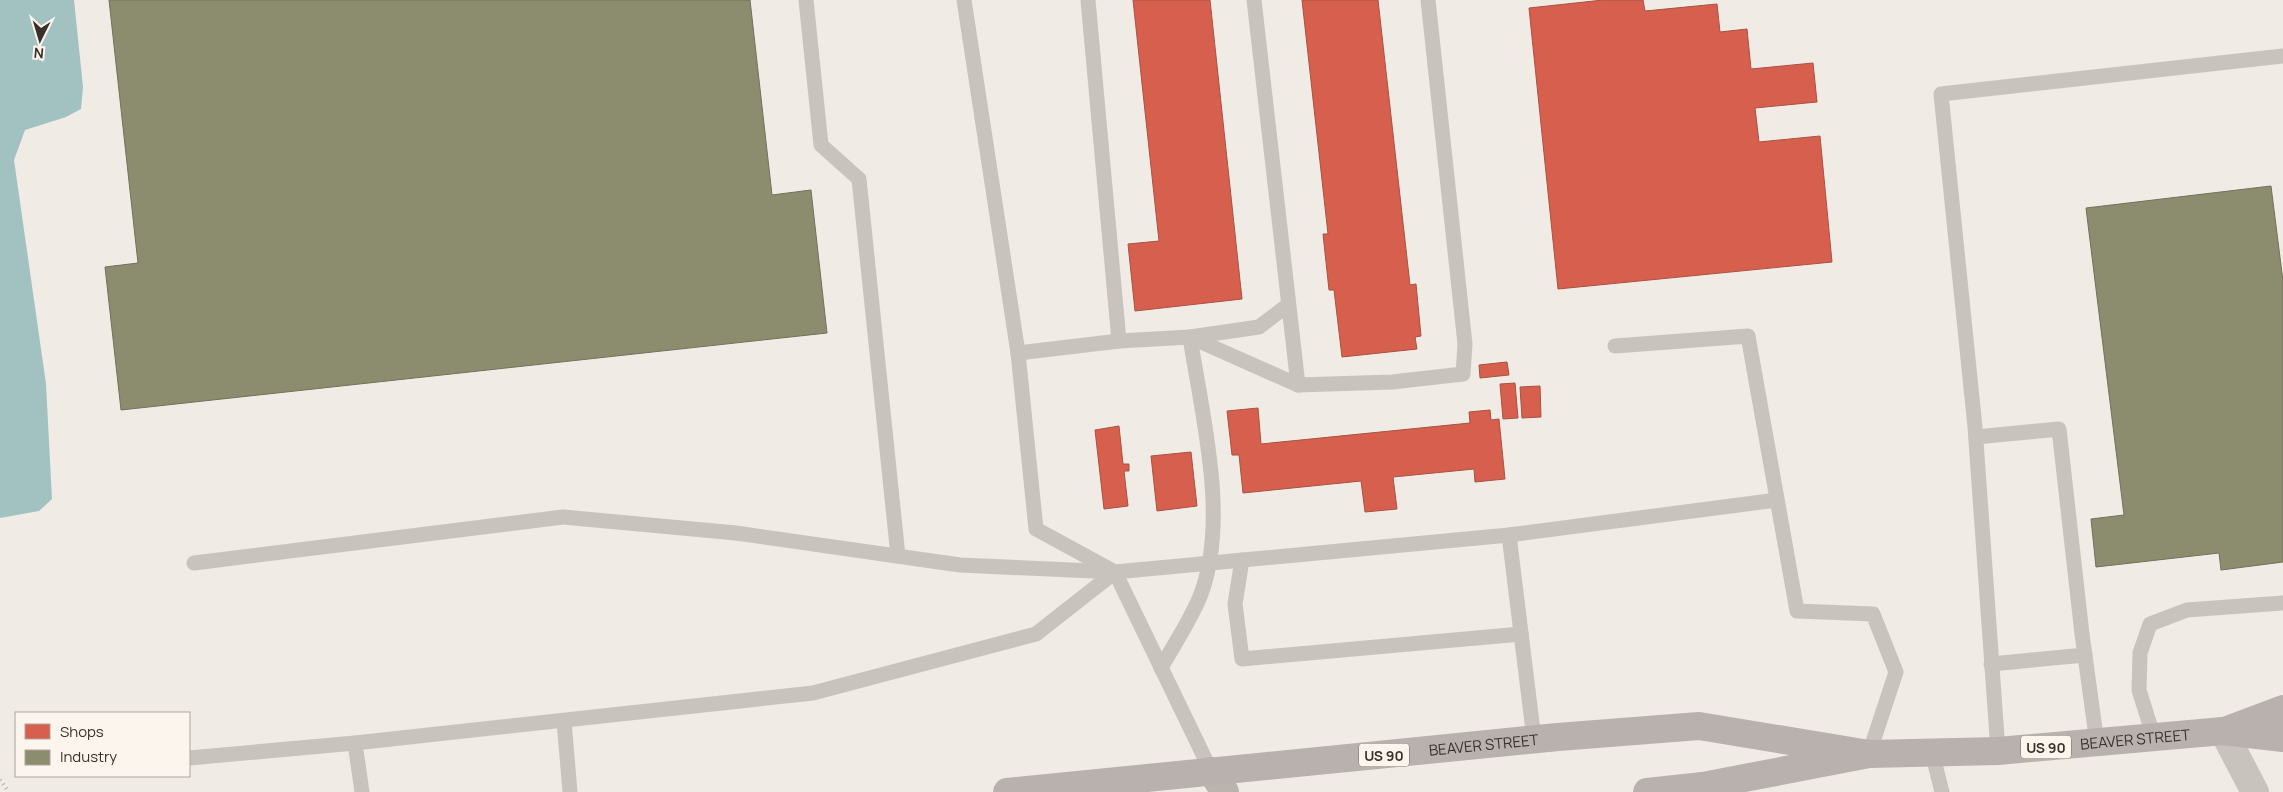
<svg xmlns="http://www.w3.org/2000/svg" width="2283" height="792" font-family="Manrope,sans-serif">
<rect width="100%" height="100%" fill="#f0ebe5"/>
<!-- water -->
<polygon fill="#a1c2c1" points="0,0 74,0 83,87 81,109 66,117 25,130 14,160 46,384 52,499 39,511 0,518"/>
<!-- shops -->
<g fill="#d6604d" stroke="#a85243">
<polygon points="1133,0 1210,0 1242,299 1135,311 1128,244 1159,241"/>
<polygon points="1302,0 1378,0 1410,285 1416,284 1421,336 1415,337 1417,349 1342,357 1334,290 1329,290 1323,234 1328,234"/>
<polygon points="1603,0 1643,0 1645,11 1717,4 1720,32 1747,29 1751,69 1813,63 1817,102 1755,108 1759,142 1820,136 1832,262 1558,289 1529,8"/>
<polygon points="1507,362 1509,375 1480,378 1479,365"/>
<polygon points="1515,383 1518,418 1503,419 1500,384"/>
<polygon points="1540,386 1541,417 1522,418 1520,387"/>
<polygon points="1258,408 1261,444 1470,423 1469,412 1490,410 1491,420 1499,419 1505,479 1475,482 1474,469 1393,477 1397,509 1365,512 1361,481 1243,493 1239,455 1232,455 1227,411"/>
<polygon points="1119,426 1123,464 1129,464 1129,471 1124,471 1128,506 1104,509 1095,430"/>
<polygon points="1191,452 1197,506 1157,511 1151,456"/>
</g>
<!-- industry -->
<g fill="#8c8c6e" stroke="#74705a">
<polygon points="109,0 750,0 772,195 811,190 827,333 121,410 105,267 138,263"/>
<polygon points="2271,186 2283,281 2283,562 2221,570 2219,553 2096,567 2091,519 2124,515 2086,208"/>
</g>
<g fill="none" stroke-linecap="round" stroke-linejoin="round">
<!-- lane -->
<g stroke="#c9c3be" stroke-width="15">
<polyline points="806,0 821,145 859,179 898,556"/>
<polyline points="964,0 1018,353"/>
<polyline points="1088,0 1119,341"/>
<polyline points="1254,0 1298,385"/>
<polyline points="1190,337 1298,385 1392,382 1463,374 1465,344 1428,0"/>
<polyline points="1615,346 1748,336 1797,611 1873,614 1896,672 1869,754"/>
<polyline points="1976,437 2059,429 2082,634 2097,743"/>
<polyline points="1509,535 1534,739"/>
<polyline points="1242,560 1235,604 1242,659 1521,634"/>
<polyline points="194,563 563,517 736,533 960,565 1115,572 1509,535 1777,500"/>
<polyline points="1991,664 2085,655"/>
<path d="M1161 668C1174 644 1191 620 1201 594 1229 518 1202 416 1190 337"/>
<polyline points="564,721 570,792"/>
<polyline points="2154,738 2139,690 2140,653 2150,624 2187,610 2283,603"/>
<polyline points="355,743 362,792"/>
<polyline points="1998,751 1975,427 1941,94 2283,56"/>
<polyline points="1932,752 1942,792"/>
<polyline points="189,758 355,743 813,693 1036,634 1115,572"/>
<polyline points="1211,771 1115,572 1036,529 1018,353 1119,341 1190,337 1259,327 1288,305"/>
</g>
<!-- street -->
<polyline stroke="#c9c3be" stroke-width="28" points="2223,731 2255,792"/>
<!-- secondary -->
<polyline stroke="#bab3ae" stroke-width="28" points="1211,771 1225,792"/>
<!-- primary -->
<g stroke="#b8b1ad" stroke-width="28">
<polyline points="2227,730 2283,709"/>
<path id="s1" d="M1007 792 1558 737 1699 726 1869 754"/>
<path id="s2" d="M1647 792 1703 786 1869 754 1998 751 2223 731 2283 738"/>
</g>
<!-- rail -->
<polyline stroke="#b1aca8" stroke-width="4" stroke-dasharray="1 4" stroke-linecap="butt" points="0,780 9,792"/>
</g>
<g text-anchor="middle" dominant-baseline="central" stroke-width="5" stroke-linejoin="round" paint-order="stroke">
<!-- shield labels -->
<g fill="#fbf5ee" stroke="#756b66" stroke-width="1">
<rect x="2021" y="735.5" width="50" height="23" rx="4"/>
<rect x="1359" y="743.5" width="50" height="23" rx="4"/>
</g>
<g font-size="14" font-weight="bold" fill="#3b302b">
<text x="2046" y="747">US 90</text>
<text x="1384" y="755">US 90</text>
</g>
<!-- street labels -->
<g font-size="15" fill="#3b302b" stroke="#fbf5ee">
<text stroke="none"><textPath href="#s2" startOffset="492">BEAVER STREET</textPath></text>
<text stroke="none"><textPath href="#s1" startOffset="479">BEAVER STREET</textPath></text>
</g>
</g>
<!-- legend -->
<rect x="15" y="712" width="175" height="65" fill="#fbf5ee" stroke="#aea6a0"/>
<rect x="25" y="724" width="25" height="15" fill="#d6604d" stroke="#aea6a0"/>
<text x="60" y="737" font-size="15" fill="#3b302b">Shops</text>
<rect x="25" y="750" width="25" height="15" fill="#8c8c6e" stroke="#aea6a0"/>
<text x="60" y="762" font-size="15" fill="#3b302b">Industry</text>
<!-- north arrow -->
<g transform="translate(40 40) rotate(185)" stroke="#fbf5ee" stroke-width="4" paint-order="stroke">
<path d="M0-4L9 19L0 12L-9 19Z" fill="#3b302b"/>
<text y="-8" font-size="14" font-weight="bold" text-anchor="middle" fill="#3b302b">N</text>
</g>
</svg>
